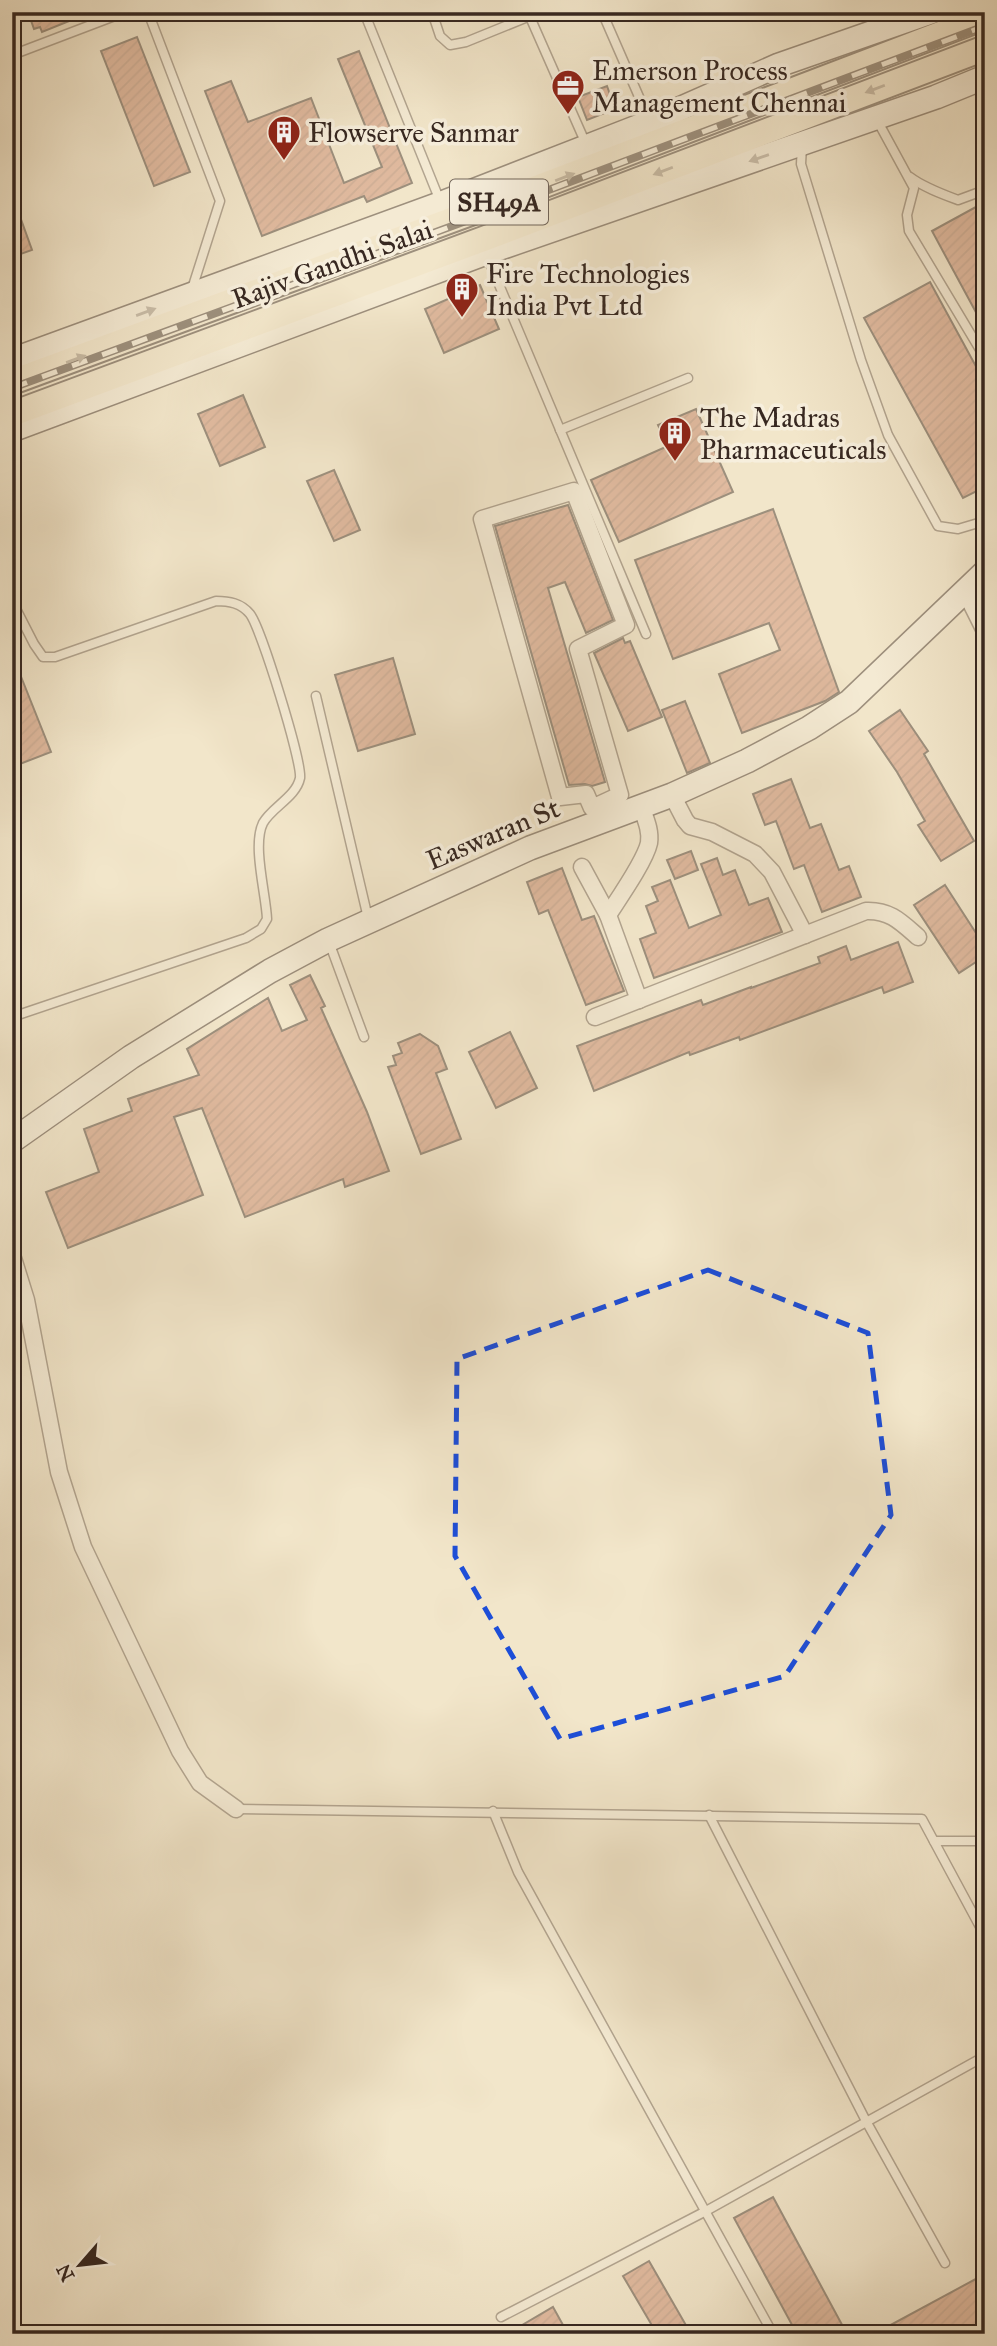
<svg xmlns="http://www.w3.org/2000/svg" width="997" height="2346" font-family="'IM FELL Great Primer',serif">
<defs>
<pattern id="building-hatch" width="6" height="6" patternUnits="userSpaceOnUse" patternTransform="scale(1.75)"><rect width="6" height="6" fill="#ca866b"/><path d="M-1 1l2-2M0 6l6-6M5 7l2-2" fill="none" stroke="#a56e58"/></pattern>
</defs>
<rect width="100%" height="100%" fill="#f2e6ca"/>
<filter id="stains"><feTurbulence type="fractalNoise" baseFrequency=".00286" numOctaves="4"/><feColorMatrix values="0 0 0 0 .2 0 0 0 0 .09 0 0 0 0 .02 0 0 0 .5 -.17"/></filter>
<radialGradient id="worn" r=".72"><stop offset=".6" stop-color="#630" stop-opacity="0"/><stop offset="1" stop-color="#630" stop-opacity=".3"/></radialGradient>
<!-- building -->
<g fill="url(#building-hatch)" stroke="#372821" stroke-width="2">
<polygon points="28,12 89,12 89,13 42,32 40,27 34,29"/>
<polygon points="137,37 190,172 154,186 101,51"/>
<polygon points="359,51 412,183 367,202 364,196 262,236 205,91 231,81 248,122 311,98 344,183 382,167 338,59"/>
<polygon points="607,86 615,109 587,120 578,97"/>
<polygon points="12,200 14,200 32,250 12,257"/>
<polygon points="985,202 985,329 932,231"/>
<polygon points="930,282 985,383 985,487 963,498 864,318"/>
<polygon points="480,285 499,329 444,353 425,309"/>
<polygon points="243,395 265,447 220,466 198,414"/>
<polygon points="696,409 733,492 619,542 591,480 668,446 658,425"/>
<polygon points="334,470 360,530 334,541 307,481"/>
<polygon points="568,505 613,620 586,633 565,582 548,588 605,782 592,786 585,784 569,785 495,526"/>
<polygon points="773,509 839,692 825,701 742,733 719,674 780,650 769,623 673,659 635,560"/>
<polygon points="623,638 625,643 630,641 662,717 628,731 594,653"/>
<polygon points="12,654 51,752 12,767"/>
<polygon points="393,658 415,734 358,751 335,675"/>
<polygon points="685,701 710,763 687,773 662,710"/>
<polygon points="900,710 928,751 924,754 974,841 941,861 918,825 925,821 897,772 869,731"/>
<polygon points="791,779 810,828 821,824 839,870 849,866 861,897 822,912 804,865 794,869 776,821 765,825 753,794"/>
<polygon points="691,851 698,870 675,879 667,860"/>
<polygon points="717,858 723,875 735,870 749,905 768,898 782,932 654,978 640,939 656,933 646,906 658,901 652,887 670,880 689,928 721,915 701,864"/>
<polygon points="562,868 582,920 594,916 624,991 586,1005 548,910 539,914 527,882"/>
<polygon points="945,885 985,947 985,956 959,973 914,905"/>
<polygon points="898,942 913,982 884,993 882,987 740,1040 739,1037 690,1055 689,1052 594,1091 577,1046 701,1000 703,1005 751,987 751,988 820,963 818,957 846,946 851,960"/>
<polygon points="310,975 325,1006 321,1008 367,1112 389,1171 345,1187 343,1179 245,1217 202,1108 174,1117 203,1195 68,1248 46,1192 99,1172 84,1129 132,1111 128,1099 199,1075 187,1049 268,998 282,1031 307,1020 290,985"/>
<polygon points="510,1032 537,1088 496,1108 469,1052"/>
<polygon points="420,1034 438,1046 447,1069 436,1073 461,1139 421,1154 388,1067 396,1065 393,1056 402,1053 398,1043"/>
<polygon points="773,2197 847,2334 797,2334 734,2218"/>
<polygon points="649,2261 691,2334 657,2334 623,2276"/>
<polygon points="985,2274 985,2328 974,2334 874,2334"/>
<polygon points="553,2307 568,2334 507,2334"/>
</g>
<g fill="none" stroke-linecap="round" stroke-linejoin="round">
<defs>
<g id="lane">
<polyline points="148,12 220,201 192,289"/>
<polyline points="364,12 440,201"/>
<polyline points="432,12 440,36 450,45 466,42 540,12"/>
<polyline points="602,12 650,122"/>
<polyline points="530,17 586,144"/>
<polyline points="12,55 125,12"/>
<polyline points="877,120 914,188 907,215 909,231 985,358"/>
<polyline points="802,146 801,164 861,360 888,435 938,526 958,529 985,521"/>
<path d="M910 177C923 187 942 194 958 200L985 190"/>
<polyline points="487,256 646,634"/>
<polyline points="560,430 688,378"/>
<polyline points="976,584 985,599"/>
<path d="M12 601 34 644 43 657H55L216 601C229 601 241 603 250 614 261 628 302 761 300 778 296 797 272 807 263 823 252 845 266 894 267 919L261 929 246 938 12 1017"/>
<polyline points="316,696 368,918"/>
<polyline points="329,942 364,1037"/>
<polyline points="236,1809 922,1819 985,1936"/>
<polyline points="493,1811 518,1872 773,2334"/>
<polyline points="709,1815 866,2121 945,2263"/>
<polyline points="934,1841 985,1841"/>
<polyline points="501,2317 706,2211 985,2056"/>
</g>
<g id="street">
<polygon points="574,491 626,625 578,649 620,795 592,808 586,794 560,797 482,519"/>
<polyline points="965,591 985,631"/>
<polyline points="672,795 685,820 690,826 712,832 755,854 772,872 805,935"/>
<polyline points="582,867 608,915"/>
<path d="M639 1000 608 915C619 898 645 861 649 843 651 830 645 818 641 806"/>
<path d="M595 1017 866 911C890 910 901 922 918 937"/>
<polyline points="12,1255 26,1300 59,1472 83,1547 180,1751 200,1783 236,1809"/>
</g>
<g id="secondary">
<polyline points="12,360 442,203 650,122 779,65 931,12"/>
<polyline points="12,430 486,253 936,97 985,77"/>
<polyline points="12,1141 131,1057 270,971 328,940 530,848 672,795 747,761 809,728 849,702 985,572"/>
</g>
<g id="primary">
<polyline points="12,382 476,211 985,17"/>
<polyline points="12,414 486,238 985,48"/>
</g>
</defs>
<!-- lane casing -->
<use href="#lane" stroke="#66584b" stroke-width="11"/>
<!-- street casing -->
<use href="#street" stroke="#66584b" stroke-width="19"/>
<!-- secondary casing -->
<use href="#secondary" stroke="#372821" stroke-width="26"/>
<!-- primary casing -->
<use href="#primary" stroke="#372821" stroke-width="28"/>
<!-- lane -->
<use href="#lane" stroke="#f7efdd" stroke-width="8"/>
<!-- street -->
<use href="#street" stroke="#f7efdd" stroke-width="16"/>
<!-- secondary -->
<use href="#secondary" stroke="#f7efdd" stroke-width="23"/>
<!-- primary -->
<use href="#primary" stroke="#f2e6ca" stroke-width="24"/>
<defs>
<polyline id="rail" points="12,388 474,218 985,26"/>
</defs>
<!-- rail casing -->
<use href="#rail" stroke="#372821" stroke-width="8"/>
<!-- rail -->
<use href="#rail" stroke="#f7efdd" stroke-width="5" stroke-dasharray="16" stroke-linecap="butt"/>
</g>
<!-- one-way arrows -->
<defs><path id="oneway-solid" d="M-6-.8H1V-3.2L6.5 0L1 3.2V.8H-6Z" transform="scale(1.75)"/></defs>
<g fill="#948776">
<use href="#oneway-solid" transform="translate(875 89) rotate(159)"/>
<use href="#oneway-solid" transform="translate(663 171) rotate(159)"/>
<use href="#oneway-solid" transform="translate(565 177) rotate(-21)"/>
<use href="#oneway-solid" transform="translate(76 359) rotate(-20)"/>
</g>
<g fill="#978c7f">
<use href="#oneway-solid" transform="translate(759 158) rotate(161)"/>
<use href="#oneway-solid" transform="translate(146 312) rotate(-20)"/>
</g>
<!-- marked area -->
<path d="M0 0H997V2346H0ZM708 1270 868 1333 891 1515 785 1676 560 1739 455 1556 457 1359Z" fill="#f2e6ca" fill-opacity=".55" fill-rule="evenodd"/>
<path fill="none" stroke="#1d4ed8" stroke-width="5" stroke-dasharray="14 9" stroke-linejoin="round" d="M708 1270 868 1333 891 1515 785 1676 560 1739 455 1556 457 1359Z"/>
<!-- icons -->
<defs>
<symbol id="office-pin" viewBox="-11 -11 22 30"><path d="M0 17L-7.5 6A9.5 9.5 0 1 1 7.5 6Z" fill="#8f2418" stroke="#f7efdd"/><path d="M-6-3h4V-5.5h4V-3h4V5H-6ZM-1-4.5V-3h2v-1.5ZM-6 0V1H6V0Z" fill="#fff"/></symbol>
<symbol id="building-pin" viewBox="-11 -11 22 30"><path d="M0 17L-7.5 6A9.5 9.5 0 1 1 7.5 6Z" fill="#8f2418" stroke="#f7efdd"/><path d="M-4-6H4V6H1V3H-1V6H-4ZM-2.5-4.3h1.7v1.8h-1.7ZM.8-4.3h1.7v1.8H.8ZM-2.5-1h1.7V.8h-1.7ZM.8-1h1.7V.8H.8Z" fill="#fff"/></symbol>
</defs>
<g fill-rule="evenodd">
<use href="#office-pin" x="549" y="67" width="38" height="52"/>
<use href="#building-pin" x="265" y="113" width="38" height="52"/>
<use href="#building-pin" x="443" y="270" width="38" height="52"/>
<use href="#building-pin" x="656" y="414" width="38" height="52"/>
</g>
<g text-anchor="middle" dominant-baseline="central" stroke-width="7" stroke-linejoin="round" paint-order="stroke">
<!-- shield labels -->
<rect fill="#f7efdd" stroke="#716459" stroke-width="2" x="450" y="179.5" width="98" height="45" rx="5"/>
<g font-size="26" font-weight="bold" fill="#372821">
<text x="499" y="202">SH49A</text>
</g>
<!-- poi labels -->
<g font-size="28" fill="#372821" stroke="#f7efdd" text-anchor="start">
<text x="592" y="70">Emerson Process<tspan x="592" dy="32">Management Chennai</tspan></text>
<text x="308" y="132">Flowserve Sanmar</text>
<text x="486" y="273">Fire Technologies<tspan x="486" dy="32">India Pvt Ltd</tspan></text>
<text x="700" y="417">The Madras<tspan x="700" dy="32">Pharmaceuticals</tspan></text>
</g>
<!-- street labels -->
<g font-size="28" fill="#372821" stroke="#f7efdd">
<text transform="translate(332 264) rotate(-20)">Rajiv Gandhi Salai</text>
<text transform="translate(493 834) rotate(-23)">Easwaran St</text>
</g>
</g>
<!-- margin -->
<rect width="997" height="2346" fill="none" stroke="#f2e6ca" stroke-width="42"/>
<rect x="14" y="14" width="969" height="2318" fill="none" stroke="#372821" stroke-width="3.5"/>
<rect x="21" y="21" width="955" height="2304" fill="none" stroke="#372821" stroke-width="2"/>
<!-- north arrow -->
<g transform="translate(80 2265) rotate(242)" stroke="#f7efdd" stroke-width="5" paint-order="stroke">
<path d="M0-5L12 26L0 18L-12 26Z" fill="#372821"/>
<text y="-10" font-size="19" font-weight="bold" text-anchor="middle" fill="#372821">N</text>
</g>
<rect width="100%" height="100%" filter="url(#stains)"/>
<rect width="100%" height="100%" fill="url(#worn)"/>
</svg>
